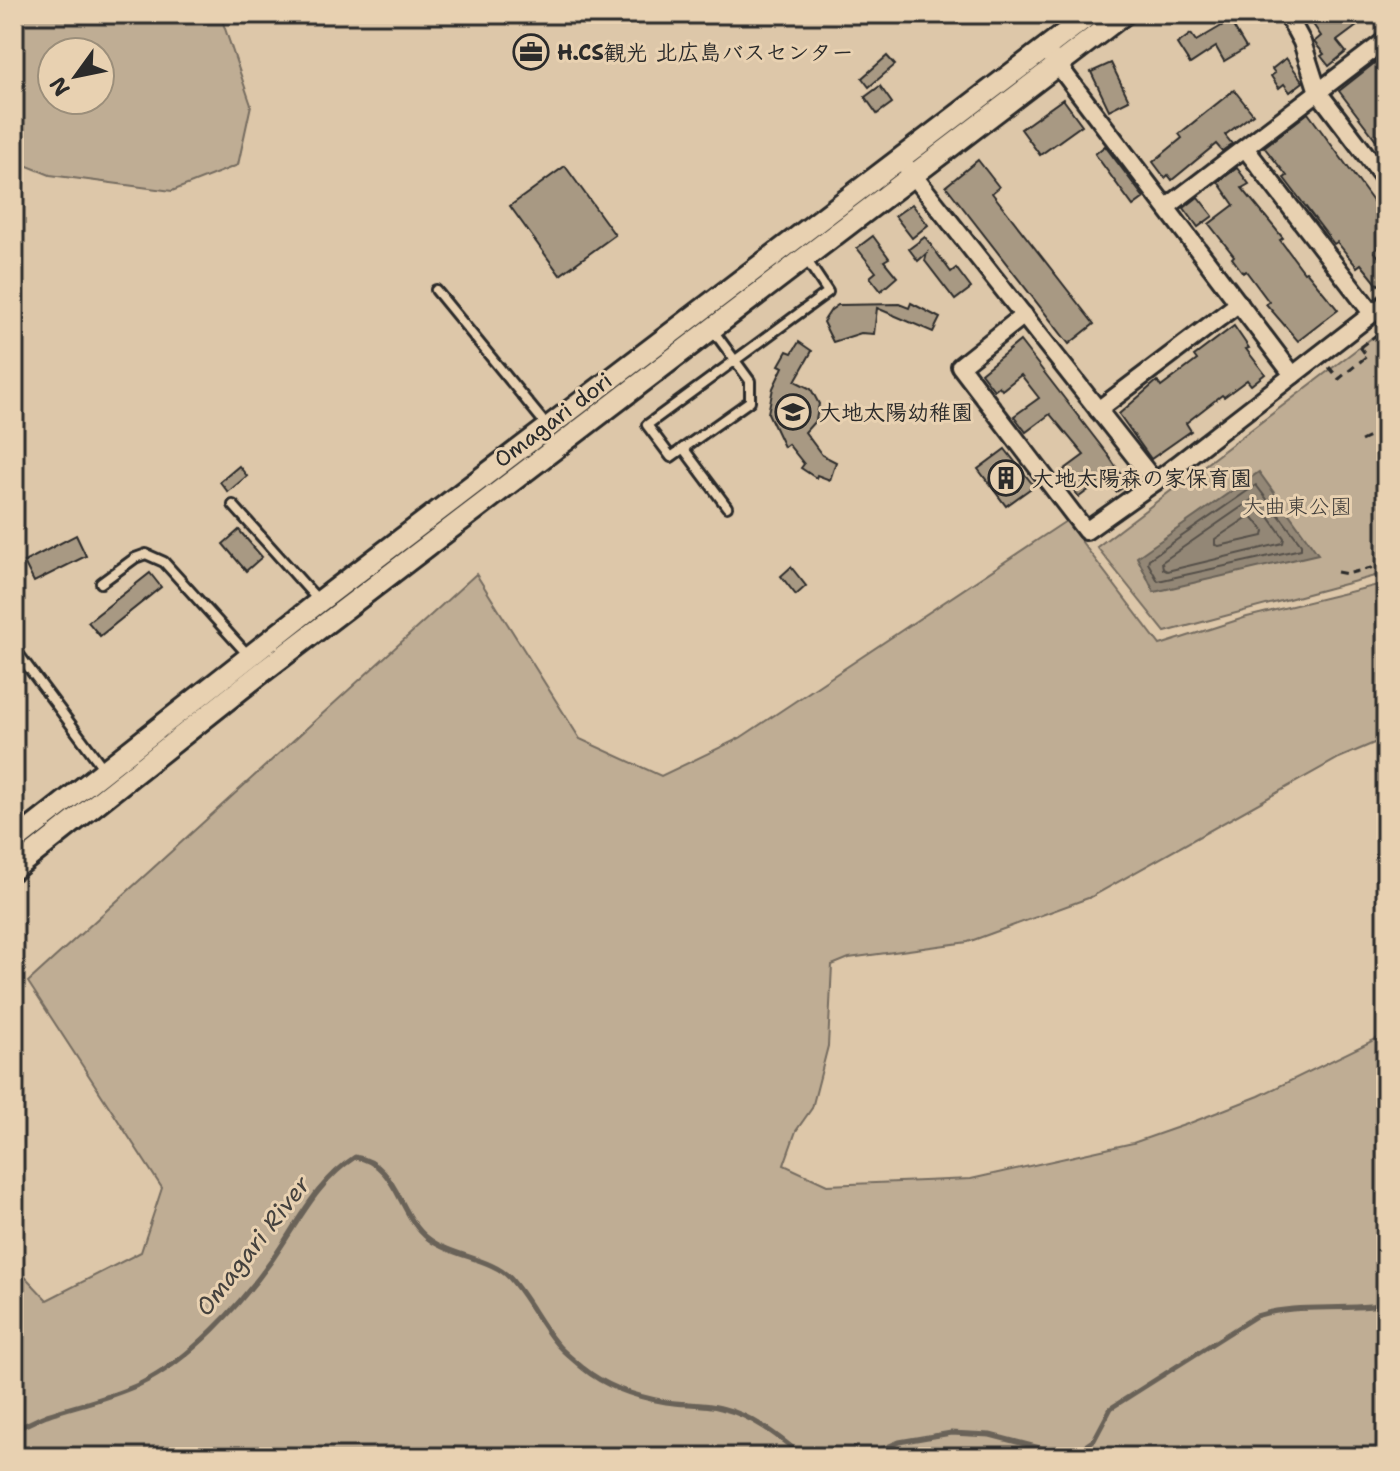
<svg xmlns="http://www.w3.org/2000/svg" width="1400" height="1471" font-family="'Shantell Sans','Klee One',sans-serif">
<rect width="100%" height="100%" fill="#ddc7a9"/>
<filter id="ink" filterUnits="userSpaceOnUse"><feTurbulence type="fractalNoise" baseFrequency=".0125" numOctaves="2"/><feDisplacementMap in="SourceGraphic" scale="16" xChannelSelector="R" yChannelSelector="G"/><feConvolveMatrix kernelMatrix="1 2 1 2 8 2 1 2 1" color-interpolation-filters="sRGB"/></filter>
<g filter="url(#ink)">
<!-- green -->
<g fill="#bfad94" stroke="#756c60" stroke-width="2" fill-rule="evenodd">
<path d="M14 14H220L251 105 238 165 172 191 50 175 25 165 14 152ZM52 52H100V100H52Z"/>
<polygon points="1386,327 1386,573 1165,632 1097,547"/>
<polygon points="1066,521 1160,645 1247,617 1386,583 1386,738 1339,758 1091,897 968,942 849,958 832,965 828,1046 812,1108 796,1131 784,1165 827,1185 971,1179 1133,1143 1190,1123 1259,1096 1386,1034 1386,1452 1377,1457 14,1457 14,1265 47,1300 141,1252 162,1188 28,982 476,574 580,739 661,776 740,738"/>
</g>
<!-- water -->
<polygon fill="#938776" stroke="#696258" stroke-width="2" points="1259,472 1318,554 1154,592 1137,557"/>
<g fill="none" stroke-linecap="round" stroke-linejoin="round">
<!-- shore -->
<g stroke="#555049" stroke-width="2">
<polygon points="1256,485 1301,544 1301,549 1158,581 1148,563 1149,559"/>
<polygon points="1253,499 1257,500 1284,538 1283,543 1167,571 1163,569 1162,562"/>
<polygon points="1251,515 1264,531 1263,536 1219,546 1215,545 1215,539"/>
</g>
<!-- stream -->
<g stroke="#696258" stroke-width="5">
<path d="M14 1429C26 1426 36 1419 47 1415 78 1405 110 1398 140 1384 190 1360 240 1305 272 1260 298 1223 316 1182 355 1157 398 1163 398 1216 429 1239 451 1256 493 1259 510 1278 528 1298 539 1323 556 1343 563 1352 574 1360 583 1368 606 1387 637 1397 666 1402 684 1405 703 1403 721 1408 754 1416 778 1436 804 1457"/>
<path d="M863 1457 899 1442 951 1433 990 1435 1059 1453 1076 1452 1094 1440 1111 1408 1256 1316C1298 1302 1343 1312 1386 1304"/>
</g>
</g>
<!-- building -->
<g fill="#a89983" stroke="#2b2b2b" stroke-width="2">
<polygon points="1306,14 1326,14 1331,21 1340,14 1373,14 1337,41 1346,52 1329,66 1321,56 1324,54 1314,42 1321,36"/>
<polygon points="1230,21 1246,48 1224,61 1216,47 1190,64 1177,44 1191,34 1196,41"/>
<polygon points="1386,54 1386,153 1339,91"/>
<polygon points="887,56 895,65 869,87 862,78"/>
<polygon points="1286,58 1303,82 1290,92 1284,84 1279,88 1271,76 1275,73 1272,69"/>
<polygon points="1111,63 1129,100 1109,110 1091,72"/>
<polygon points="880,86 892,103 877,114 865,97"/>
<polygon points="1234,90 1253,114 1225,135 1232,144 1222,151 1216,144 1172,180 1168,175 1165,178 1153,162 1182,138 1179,134"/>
<polygon points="1063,99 1082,125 1040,155 1021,129"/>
<polygon points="1308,113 1386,219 1386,242 1374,251 1386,266 1386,279 1378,285 1361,264 1357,267 1337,242 1334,244 1284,178 1287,176 1264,147"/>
<polygon points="1105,146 1144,198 1133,206 1095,154"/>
<polygon points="978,160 999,187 992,193 1094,324 1069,344 946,186"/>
<polygon points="565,166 615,235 560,275 510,206"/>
<polygon points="1237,168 1249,184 1242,188 1283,238 1280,240 1304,272 1306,271 1338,310 1298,341 1266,304 1269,302 1246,271 1243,273 1232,258 1234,256 1209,224 1234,205 1218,182"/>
<polygon points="1198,197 1213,216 1198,227 1184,208"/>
<polygon points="912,204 928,225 912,238 895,216"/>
<polygon points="873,236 889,258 884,261 897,277 881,291 870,277 876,272 857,248"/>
<polygon points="925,237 951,272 956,268 971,288 955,300 925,261 927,253 918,261 909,249"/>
<polygon points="911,303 940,318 933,332 877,308 874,334 861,333 833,342 823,322 831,310 838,305 899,304 909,308"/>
<polygon points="1234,326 1249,348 1246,349 1265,374 1251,385 1247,380 1224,397 1222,395 1186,423 1191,431 1151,459 1119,414 1157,381 1161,387 1197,360 1194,356"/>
<polygon points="1020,341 1108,455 1128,485 1116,492 1106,477 1079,497 1061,472 1084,455 1050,414 1026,432 1014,416 1039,398 1021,375 1002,390 999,386 994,390 981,373"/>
<polygon points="799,342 812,351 795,381 811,389 819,404 816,420 805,432 822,455 836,462 830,480 817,475 816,478 801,468 804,464 788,444 784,447 768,413 773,388 783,367 779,365 787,351 792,353"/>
<polygon points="1005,449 1034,486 1006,506 978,469"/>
<polygon points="239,466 247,476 228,492 220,482"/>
<polygon points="239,530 262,557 246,571 223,544"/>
<polygon points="76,535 86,556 34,582 24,562"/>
<polygon points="791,567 806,586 796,595 781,576"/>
<polygon points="150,573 161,587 100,636 88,622"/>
</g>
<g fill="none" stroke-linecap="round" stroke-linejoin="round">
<defs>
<g id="service">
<polyline points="436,290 548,427"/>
<polyline points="712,329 750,381 750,401 671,457 647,425 828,292 806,259"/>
<polyline points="683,448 727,507"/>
<polyline points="233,505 319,601"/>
<polyline points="101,583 135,558 146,554 164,562 249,656"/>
<polyline points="14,648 104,769"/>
</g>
<g id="minor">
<polyline points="1287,14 1302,42 1318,92 1386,181"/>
<polyline points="1045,48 1293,375"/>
<polyline points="1245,148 1372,313"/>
<polyline points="906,166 1155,482"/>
<polyline points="1167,207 1386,40"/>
<polyline points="1024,315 960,366 1086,531 1155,482 1386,303"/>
<polyline points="1098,410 1239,303"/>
</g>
<g id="tertiary">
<polyline points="14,842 319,602 1090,14"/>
<polyline points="14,869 261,673 1124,14"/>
</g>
</defs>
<!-- service casing -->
<use href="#service" stroke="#2b2b2b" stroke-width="14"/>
<!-- minor casing -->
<use href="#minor" stroke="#2b2b2b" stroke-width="22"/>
<!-- tertiary casing -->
<use href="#tertiary" stroke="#2b2b2b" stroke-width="26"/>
<!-- path -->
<g stroke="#2b2b2b" stroke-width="3" stroke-dasharray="8 6" stroke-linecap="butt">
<polyline points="1360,347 1386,328"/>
<polyline points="1329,367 1339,379 1367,356 1357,343"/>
<polyline points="1361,441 1386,429"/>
<polyline points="1337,572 1347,574 1386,564"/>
</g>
<!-- service -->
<use href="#service" stroke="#e8d1b1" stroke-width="8"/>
<!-- minor -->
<use href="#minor" stroke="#e8d1b1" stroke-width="16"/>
<!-- tertiary -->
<use href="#tertiary" stroke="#e8d1b1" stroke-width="20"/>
</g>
</g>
<!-- icons -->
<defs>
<symbol id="office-ring" viewBox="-11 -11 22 22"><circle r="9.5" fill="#e8d1b1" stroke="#2b2b2b" stroke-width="1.5"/><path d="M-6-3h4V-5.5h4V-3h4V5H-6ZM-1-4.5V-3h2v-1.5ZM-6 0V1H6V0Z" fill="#2b2b2b"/></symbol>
<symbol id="school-ring" viewBox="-11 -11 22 22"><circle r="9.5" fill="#e8d1b1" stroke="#2b2b2b" stroke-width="1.5"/><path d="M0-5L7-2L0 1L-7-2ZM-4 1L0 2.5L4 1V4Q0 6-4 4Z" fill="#2b2b2b"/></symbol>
<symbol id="building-ring" viewBox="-11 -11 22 22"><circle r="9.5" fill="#e8d1b1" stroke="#2b2b2b" stroke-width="1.5"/><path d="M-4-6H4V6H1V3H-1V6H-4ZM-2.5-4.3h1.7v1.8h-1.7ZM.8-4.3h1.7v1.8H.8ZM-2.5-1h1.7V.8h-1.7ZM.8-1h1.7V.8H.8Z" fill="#2b2b2b"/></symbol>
</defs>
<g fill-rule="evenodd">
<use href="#office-ring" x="511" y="32" width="40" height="40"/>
<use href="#school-ring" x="773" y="392" width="40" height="40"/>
<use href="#building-ring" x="986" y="458" width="40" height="40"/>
</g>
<g text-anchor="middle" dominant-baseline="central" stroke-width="6" stroke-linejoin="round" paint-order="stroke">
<!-- poi labels -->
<g font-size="22" font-weight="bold" fill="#2b2b2b" stroke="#e8d1b1" text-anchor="start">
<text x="557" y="52">H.CS観光 北広島バスセンター</text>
<text x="819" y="412">大地太陽幼稚園</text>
<text x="1032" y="478">大地太陽森の家保育園</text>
</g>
<!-- street labels -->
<g font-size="22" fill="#2b2b2b" stroke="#e8d1b1">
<text transform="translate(553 420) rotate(-37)">Omagari dori</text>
</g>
<!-- park labels -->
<g font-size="22" fill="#413e3b" stroke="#e8d1b1">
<text x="1297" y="506">大曲東公園</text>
</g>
<!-- water labels -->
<g font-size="24" font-style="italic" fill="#45423e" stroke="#e8d1b1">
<text transform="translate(253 1246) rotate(-52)">Omagari River</text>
</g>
</g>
<!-- margin -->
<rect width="1400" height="1471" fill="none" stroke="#e8d1b1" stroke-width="48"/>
<rect x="24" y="24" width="1352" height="1423" fill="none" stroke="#2b2b2b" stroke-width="3" filter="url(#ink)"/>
<!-- north arrow -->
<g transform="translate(76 76) rotate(237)"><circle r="38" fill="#e8d1b1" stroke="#9c8f7b" stroke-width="2"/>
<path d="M0-6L14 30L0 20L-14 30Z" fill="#2b2b2b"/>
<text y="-12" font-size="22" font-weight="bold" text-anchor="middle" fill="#2b2b2b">N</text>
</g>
</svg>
